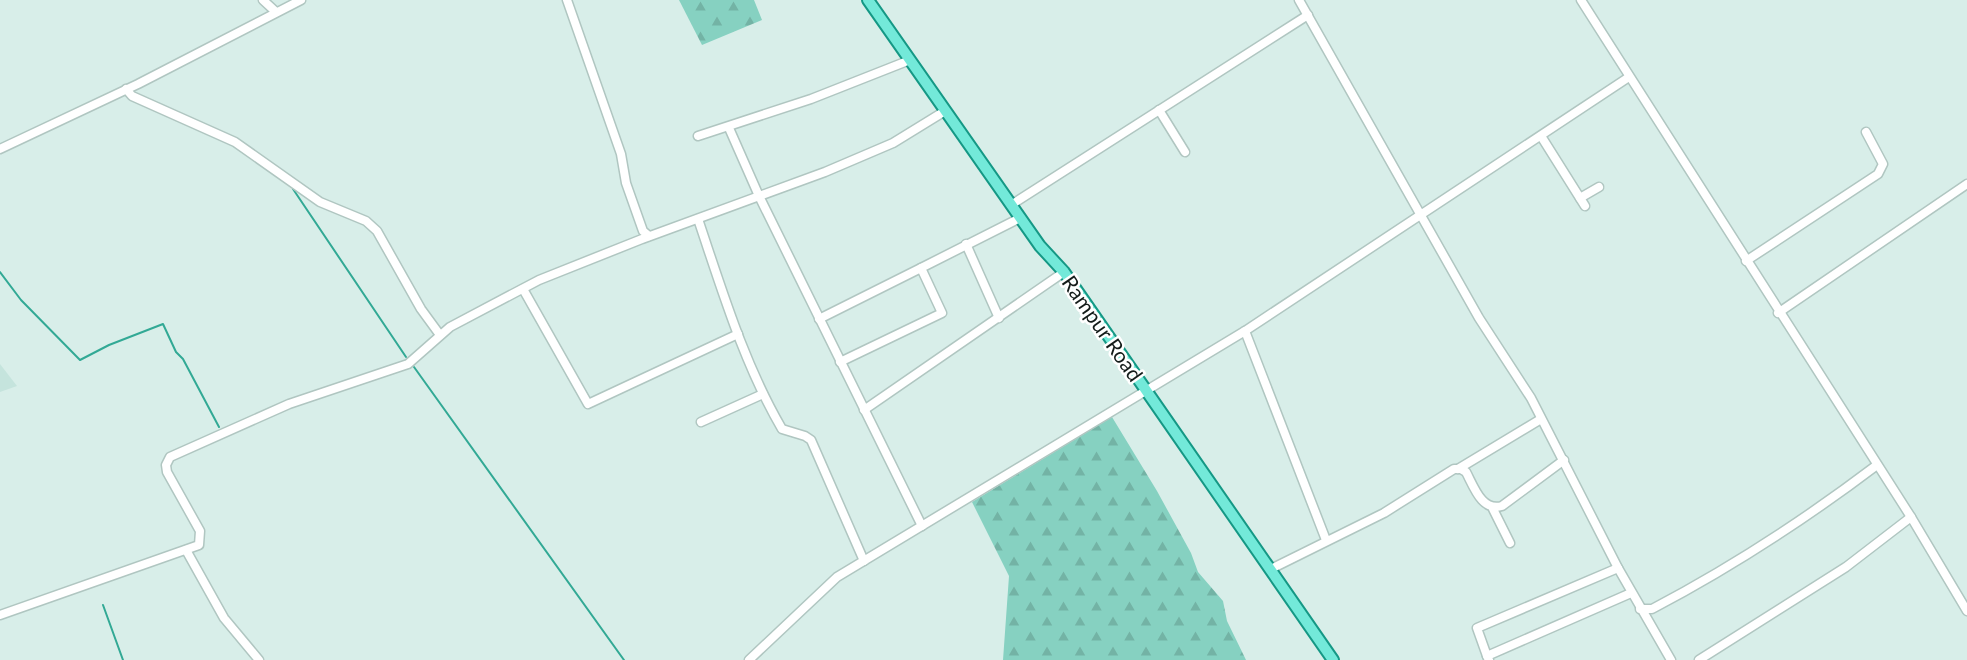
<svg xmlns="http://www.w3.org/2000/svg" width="1967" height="660" font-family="Lato,sans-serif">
<defs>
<pattern id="forest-firs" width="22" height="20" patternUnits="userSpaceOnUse" patternTransform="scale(1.5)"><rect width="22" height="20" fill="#86d1c1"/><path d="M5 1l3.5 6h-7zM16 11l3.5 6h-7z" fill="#73b3a5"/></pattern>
</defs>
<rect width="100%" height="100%" fill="#d8eee9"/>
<!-- built -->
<polygon fill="#c5e4dd" points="0,364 17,386 0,392"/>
<!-- forest -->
<g fill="url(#forest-firs)">
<polygon points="679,0 754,0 762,20 702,45"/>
<polygon points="1112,417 1157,491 1191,553 1198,572 1223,601 1227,621 1246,660 1003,660 1009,576 972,502"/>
</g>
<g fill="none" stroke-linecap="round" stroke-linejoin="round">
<!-- stream -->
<g stroke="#32a995" stroke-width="2">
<polyline points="293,189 406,357"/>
<polyline points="0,272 21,300 80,360 109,345 163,324 176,352 183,359 219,427"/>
<polyline points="414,367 624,660"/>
<polyline points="103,605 123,660"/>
</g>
<defs>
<g id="minor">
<polyline points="263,0 276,12"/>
<polyline points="567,0 621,154 626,183 643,231 649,236"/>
<polyline points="1299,0 1479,318 1531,398 1618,568 1671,660"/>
<polyline points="1581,0 1911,517 1967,611"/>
<polyline points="126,89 132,96 235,142 320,202 366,221 377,231 421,309 440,335"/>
<polyline points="1159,110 1185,152"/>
<polyline points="729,128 759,196 922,526"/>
<polyline points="698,136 811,99 910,60"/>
<polyline points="1541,136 1585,206"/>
<polyline points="0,149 138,84 301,0"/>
<polyline points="1580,198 1599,187"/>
<polyline points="1011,205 1308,15"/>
<path d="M698 219C722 290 744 364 782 429L805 436 811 440 864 561"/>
<polyline points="966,244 999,318"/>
<polyline points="1746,261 1878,174 1883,164 1866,132"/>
<polyline points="523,289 588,404 738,334"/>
<polyline points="1778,313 1967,184"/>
<polyline points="819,319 921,268"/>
<polyline points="1245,331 1326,540"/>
<polyline points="840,362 942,313 921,268 1020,218"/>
<polyline points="864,410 1064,272"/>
<polyline points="701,422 763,394"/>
<polyline points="1458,469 1541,419"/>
<polyline points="1493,509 1510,543"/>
<polyline points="186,550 224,618 259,660"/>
<path d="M1271 569 1384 513 1454 469H1461L1466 472C1474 487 1482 512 1502 506L1564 460"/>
<path d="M1640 609H1652C1734 566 1803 521 1877 465"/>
<polyline points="0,615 199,545 200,531 167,472 166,465 170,457 289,404 408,364 450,327 539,280 642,239 825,172 893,143 945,111"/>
<polyline points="1487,656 1477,628 1618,568"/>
<polyline points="749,660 837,577 1245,331 1629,77"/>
<polyline points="1489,660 1487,656 1631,593"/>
<polyline points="1699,660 1846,567 1911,517"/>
</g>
<polyline id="major" points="868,0 1040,246 1064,272 1333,660"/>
</defs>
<!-- minor casing -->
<use href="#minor" stroke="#b0c6c1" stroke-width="11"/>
<!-- major casing -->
<use href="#major" stroke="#159885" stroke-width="14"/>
<!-- minor -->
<use href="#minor" stroke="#fff" stroke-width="8"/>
<!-- major -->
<use href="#major" stroke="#73e9d9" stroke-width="10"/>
</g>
<g text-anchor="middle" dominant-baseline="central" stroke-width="5" stroke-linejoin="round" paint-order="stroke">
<!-- street labels -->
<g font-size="21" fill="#141c1a" stroke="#fff">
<text transform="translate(1103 328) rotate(55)">Rampur Road</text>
</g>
</g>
</svg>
